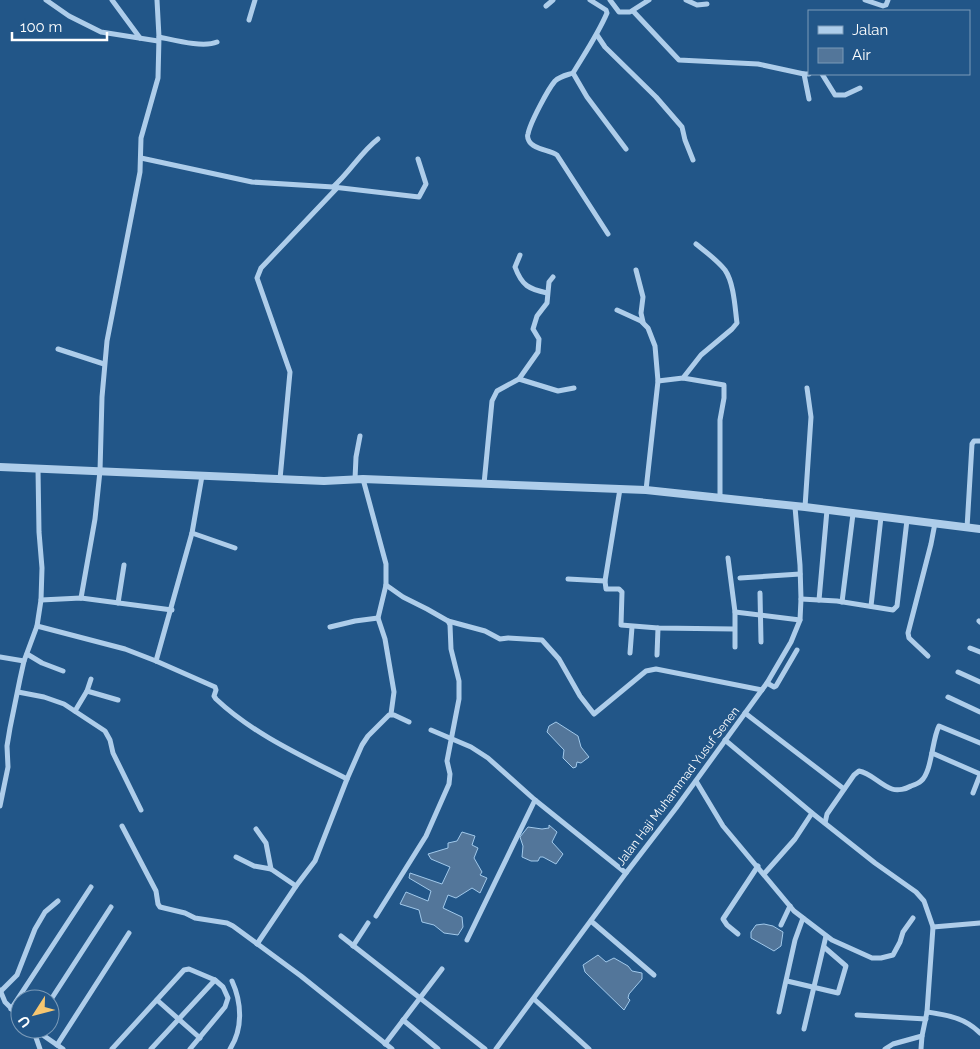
<svg xmlns="http://www.w3.org/2000/svg" width="980" height="1049" font-family="Raleway,sans-serif">
<rect width="100%" height="100%" fill="#225688"/>
<!-- water -->
<g fill="#53769a" stroke="#a1c9eb">
<polygon points="556,722 578,736 581,747 589,757 581,763 577,762 576,767 573,768 563,758 564,750 547,732 549,726"/>
<polygon points="549,825 557,832 552,842 563,854 556,864 543,857 540,857 538,861 531,861 522,857 523,846 520,837 528,827 542,829 549,828"/>
<polygon points="462,832 475,836 472,845 478,848 474,858 482,872 480,875 487,878 480,893 472,888 456,898 448,895 443,908 462,917 463,927 458,935 444,933 434,925 422,922 419,910 400,904 406,892 428,901 431,891 409,878 410,873 442,884 450,867 431,859 428,854 448,848 448,843 457,841"/>
<polygon points="764,924 773,926 783,932 781,946 774,951 751,938 751,932 756,925"/>
<polygon points="598,955 606,962 614,958 628,966 632,971 642,973 642,979 629,994 628,998 630,1000 624,1010 585,972 583,965"/>
</g>
<g fill="none" stroke-linecap="round" stroke-linejoin="round">
<!-- minor -->
<g stroke="#aecdea" stroke-width="5">
<polyline points="46,0 69,16 101,32 158,41"/>
<polyline points="112,0 140,38"/>
<path d="M590 0 606 10 607 13C598 34 585 53 573 73 567 75 560 76 555 81 548 89 530 123 528 134 527 136 528 139 529 141 533 149 549 150 557 155L608 234"/>
<polyline points="610,0 619,12 630,12 649,0"/>
<polyline points="686,0 697,5 707,4"/>
<polyline points="865,0 883,6 886,5 888,0"/>
<polyline points="546,6 553,0"/>
<polyline points="633,11 679,60 758,64 804,74 809,74"/>
<polyline points="249,20 255,0"/>
<polyline points="597,35 605,47 656,97 682,127 685,140 693,160"/>
<path d="M159 37C174 40 203 48 217 42"/>
<polyline points="573,73 587,97 626,149"/>
<polyline points="804,74 809,99"/>
<polyline points="822,74 835,95 845,95 860,88"/>
<polyline points="141,158 252,182 333,187 419,197 426,184 418,159"/>
<path d="M333 187C350 172 361 152 378 139"/>
<path d="M520 255 515 267C522 286 529 289 547 293"/>
<polyline points="636,270 643,297 641,313 643,322"/>
<polyline points="617,310 641,321 648,328 655,346 658,381 646,490"/>
<polyline points="58,349 104,364"/>
<polyline points="683,378 724,385 724,398 720,420 720,498"/>
<polyline points="519,379 558,391 574,388"/>
<path d="M658 381 683 378 701 355 732 329 737 323C735 308 734 283 725 270 717 260 706 252 696 244"/>
<polyline points="280,479 290,372 257,278 261,268 337,188"/>
<polyline points="355,479 356,457 360,436"/>
<polyline points="363,479 386,564 386,585 378,618 385,639 394,692 391,714"/>
<polyline points="484,484 492,401 497,391 519,379 538,352 539,339 533,329 537,316 547,303 549,282 553,277"/>
<polyline points="620,489 605,581 606,589 619,589 622,592 621,625 658,628 734,629"/>
<polyline points="805,507 811,417 807,388"/>
<polyline points="967,528 972,444 974,441 980,441"/>
<polyline points="192,533 235,548"/>
<polyline points="728,558 735,612 735,647"/>
<polyline points="740,578 800,574"/>
<polyline points="568,579 605,581"/>
<polyline points="760,593 761,642"/>
<polyline points="81,598 95,519 100,471 102,397 107,341 140,172 141,138 158,78 159,37 157,0"/>
<polyline points="801,599 837,601 893,610 897,606 907,520"/>
<polyline points="41,600 81,598 172,610"/>
<polyline points="819,600 827,510"/>
<polyline points="842,602 853,514"/>
<polyline points="118,603 124,565"/>
<polyline points="871,606 881,517"/>
<polyline points="735,612 800,620"/>
<polyline points="448,621 485,631 500,639 508,638 542,640 559,659 580,696 594,714 646,671 656,669 762,690"/>
<polyline points="979,621 980,622"/>
<path d="M37 626 125 649 156 661 215 687 216 690 214 696 216 699C253 734 302 756 347 779"/>
<polyline points="330,627 355,621 378,618"/>
<polyline points="970,648 980,652"/>
<polyline points="630,653 632,627"/>
<polyline points="27,654 42,663 63,671"/>
<polyline points="657,655 658,628"/>
<polyline points="928,656 909,638 908,633 931,544 935,523"/>
<polyline points="0,657 24,661"/>
<polyline points="156,661 192,533 202,476"/>
<polyline points="958,672 980,682"/>
<polyline points="767,683 774,687 776,686 797,650"/>
<polyline points="87,691 118,700"/>
<polyline points="18,692 44,697 64,704 105,731 110,740 113,753 141,810"/>
<polyline points="948,697 980,712"/>
<polyline points="75,711 87,691 91,679"/>
<polyline points="745,713 844,789"/>
<polyline points="431,730 471,747 488,758 535,800 626,873"/>
<polyline points="725,740 812,813 875,863 916,892 924,901 933,927 927,1012 922,1036 921,1049"/>
<polyline points="932,753 980,774"/>
<polyline points="696,781 723,826 794,911 832,940 872,958 881,958 893,955 900,942 903,932 913,918"/>
<polyline points="973,793 980,775"/>
<polyline points="0,806 8,767 7,746 10,728 20,679 24,661 37,626 41,600 42,568 39,532 38,469"/>
<path d="M825 823 827 814 854 775 859 771C871 773 880 785 892 789 898 791 906 789 911 786 914 785 919 783 921 781 932 772 932 739 939 726L980 743"/>
<polyline points="122,826 156,891 158,904 160,907 185,913 195,918 227,923 233,926 301,976 392,1049"/>
<polyline points="256,829 266,843 271,869 296,886"/>
<polyline points="236,857 254,866 271,869"/>
<polyline points="764,874 795,839 812,813"/>
<polyline points="376,916 426,836 449,784 450,774 447,761 459,699 459,681 451,649 450,625 448,621 427,609 403,597 386,585"/>
<polyline points="591,921 654,975"/>
<polyline points="781,925 790,906"/>
<polyline points="933,927 980,923"/>
<polyline points="738,934 727,925 723,919 758,866"/>
<polyline points="341,936 485,1049"/>
<polyline points="467,940 535,800"/>
<polyline points="257,944 296,886 315,861 347,779 362,745 368,736 389,715 394,715 409,722"/>
<polyline points="353,946 368,923"/>
<polyline points="787,981 838,993 846,966 824,947"/>
<polyline points="0,990 5,1002 20,1017"/>
<polyline points="1,991 17,975 35,929 45,912 58,901"/>
<polyline points="534,999 589,1049"/>
<polyline points="157,1000 200,1038"/>
<polyline points="50,1001 111,907"/>
<polyline points="11,1009 91,887"/>
<polyline points="779,1012 795,940 803,918"/>
<path d="M927 1012C948 1015 965 1018 980 1033"/>
<polyline points="857,1015 926,1019"/>
<polyline points="403,1020 438,1049"/>
<polyline points="33,1029 40,1049"/>
<polyline points="34,1029 63,1049"/>
<polyline points="804,1029 826,936"/>
<polyline points="385,1044 442,969"/>
<polyline points="57,1045 129,933"/>
<polyline points="112,1049 184,970 189,969 215,980 223,987 228,998 225,1007 190,1049"/>
<polyline points="151,1049 215,980"/>
<path d="M230 1049C243 1029 242 1003 232 981"/>
<polyline points="496,1049 626,873 676,808 767,683 791,642 800,620 801,599 800,565 795,507"/>
<polyline points="885,1049 893,1044 922,1036"/>
</g>
<!-- tertiary -->
<polyline stroke="#aecdea" stroke-width="8" points="0,467 324,481 363,479 646,490 805,507 980,529"/>
</g>
<g text-anchor="middle" dominant-baseline="central" stroke-width="4" stroke-linejoin="round" paint-order="stroke">
<!-- street labels -->
<g font-size="12" fill="#fff" stroke="#225688">
<text transform="translate(678 786) rotate(-53)">Jalan Haji Muhammad Yusuf Senen</text>
</g>
</g>
<!-- legend -->
<rect x="808" y="10" width="162" height="65" fill="#225688" stroke="#7a9ab8"/>
<rect x="818" y="26" width="25" height="8" fill="#aecdea" stroke="#7a9ab8"/>
<text x="852" y="35" font-size="15" fill="#ffffff">Jalan</text>
<rect x="818" y="48" width="25" height="15" fill="#53769a" stroke="#7a9ab8"/>
<text x="852" y="60" font-size="15" fill="#ffffff">Air</text>
<!-- north arrow -->
<g transform="translate(35 1014) rotate(234)"><circle r="24" fill="#225688" stroke="#7a9ab8"/>
<path d="M0-4L9 19L0 12L-9 19Z" fill="#f6c670"/>
<text y="-8" font-size="14" font-weight="bold" text-anchor="middle" fill="#ffffff">U</text>
</g>
<!-- scale -->
<path d="M12 32v8h95v-8" fill="none" stroke="#ffffff" stroke-width="2.5"/>
<text x="20" y="32" font-size="15" fill="#ffffff" stroke="#225688" stroke-width="4" paint-order="stroke">100 m</text>
</svg>
